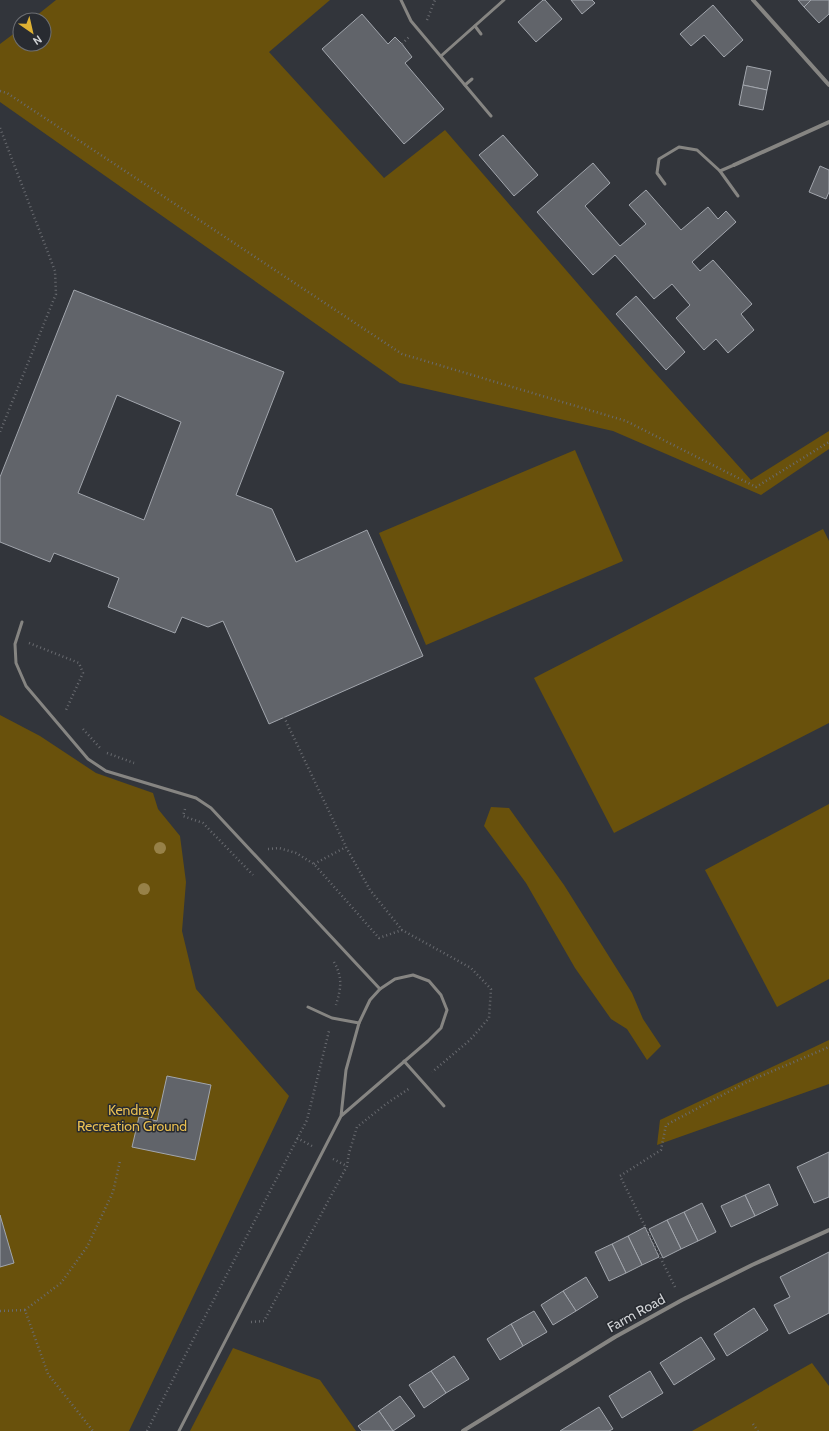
<svg xmlns="http://www.w3.org/2000/svg" width="829" height="1431" font-family="Cabin,sans-serif">
<rect width="100%" height="100%" fill="#32353b"/>
<!-- green -->
<g fill="#69510c">
<polygon points="56,0 330,0 269,52 384,178 445,130 648,365 751,480 829,431 829,449 761,495 613,431 400,383 0,102 0,44 20,29 20,44 44,44 44,20 31,20"/>
<polygon points="575,450 623,561 426,645 379,533"/>
<polygon points="823,529 829,541 829,723 614,833 534,678"/>
<polygon points="0,715 40,736 96,773 153,793 158,809 180,836 186,882 182,931 196,989 289,1096 129,1431 0,1431"/>
<polygon points="829,804 829,979 777,1007 705,870"/>
<polygon points="491,807 509,808 564,885 632,993 643,1019 661,1046 647,1060 627,1029 611,1019 575,968 526,883 484,826"/>
<polygon points="829,1040 829,1084 657,1145 660,1120"/>
<polygon points="233,1348 320,1380 356,1431 190,1431"/>
<polygon points="812,1363 829,1386 829,1431 692,1431"/>
</g>
<!-- building -->
<g fill="#61646a" stroke="#a2a6ad" fill-rule="evenodd">
<polygon points="543,0 545,0 562,19 536,42 518,22"/>
<polygon points="571,0 592,0 595,3 582,14"/>
<polygon points="798,0 811,0 804,7"/>
<polygon points="811,0 829,0 829,14 819,23 804,7"/>
<polygon points="713,5 743,40 724,57 704,35 691,46 680,34"/>
<polygon points="362,14 388,44 395,37 402,44 412,57 405,63 444,109 404,144 322,49"/>
<polygon points="747,66 771,71 767,90 743,85"/>
<polygon points="743,85 767,90 763,110 739,105"/>
<polygon points="503,135 538,175 514,196 479,155"/>
<polygon points="593,163 610,183 585,206 620,246 646,224 629,205 646,190 681,230 708,207 718,219 726,211 736,222 692,262 700,271 713,260 752,304 741,314 754,330 728,353 716,339 704,350 676,318 690,305 672,284 654,299 615,255 593,275 537,212"/>
<polygon points="820,166 829,170 829,192 826,199 809,192"/>
<path d="M74 290 284 372 236 495 272 509 296 562 367 530 423 656 269 724 223 621 208 627 182 617 175 633 108 607 119 578 54 553 50 562 0 542V477ZM117 395 181 422 144 520 78 493Z"/>
<polygon points="636,296 685,352 666,370 616,314"/>
<polygon points="167,1076 211,1085 195,1160 132,1147 139,1117 157,1121"/>
<polygon points="829,1152 829,1197 814,1203 797,1167"/>
<polygon points="769,1184 778,1205 755,1216 745,1195"/>
<polygon points="745,1195 755,1216 731,1227 721,1206"/>
<polygon points="702,1203 716,1232 698,1241 684,1212"/>
<polygon points="684,1212 698,1241 681,1249 667,1220"/>
<polygon points="0,1215 14,1263 0,1267"/>
<polygon points="667,1220 681,1249 663,1258 649,1229"/>
<polygon points="645,1227 659,1257 642,1265 628,1236"/>
<polygon points="628,1236 642,1265 626,1273 612,1244"/>
<polygon points="612,1244 626,1273 609,1281 595,1252"/>
<polygon points="829,1252 829,1313 789,1334 774,1305 790,1297 780,1277"/>
<polygon points="586,1277 598,1297 576,1311 563,1291"/>
<polygon points="563,1291 576,1311 553,1325 541,1305"/>
<polygon points="754,1308 768,1330 727,1356 714,1334"/>
<polygon points="534,1311 547,1332 523,1346 511,1324"/>
<polygon points="511,1324 523,1346 500,1360 487,1339"/>
<polygon points="701,1337 715,1359 674,1385 660,1363"/>
<polygon points="454,1356 469,1379 446,1393 431,1371"/>
<polygon points="431,1371 446,1393 424,1408 409,1385"/>
<polygon points="650,1371 663,1393 622,1418 609,1396"/>
<polygon points="400,1396 415,1416 393,1431 379,1411"/>
<polygon points="599,1407 613,1429 609,1431 560,1431"/>
<polygon points="379,1411 393,1431 362,1431 358,1426"/>
</g>
<g fill="none" stroke-linecap="round" stroke-linejoin="round">
<!-- path -->
<g stroke="#696b70" stroke-width="2.5" stroke-dasharray="1 3" stroke-linecap="butt">
<polyline points="427,20 435,0"/>
<polyline points="402,44 409,37"/>
<polyline points="0,91 7,93 402,354 626,421 756,487 829,442"/>
<polyline points="0,128 55,271 56,294 0,432"/>
<polyline points="29,643 79,663 83,673 66,710 68,711"/>
<polyline points="284,717 346,847 370,890 402,930 471,968 491,989 489,1018 470,1040 432,1072"/>
<polyline points="83,729 101,749"/>
<polyline points="107,753 134,763"/>
<polyline points="185,809 183,816 203,823 253,875"/>
<polyline points="268,849 279,848 296,853 314,864 379,938 402,930"/>
<polyline points="314,864 346,847"/>
<path d="M334 962C343 978 341 988 336 1005"/>
<polyline points="297,1138 312,1146"/>
<polyline points="333,1159 347,1166"/>
<polyline points="675,1287 620,1176 661,1150 666,1125 747,1082 829,1047"/>
<polyline points="25,1310 61,1283 87,1247 113,1192 120,1161"/>
<polyline points="0,1311 25,1310 48,1374 93,1431"/>
<polyline points="251,1322 264,1321 347,1166 349,1153 357,1127 386,1104 410,1088"/>
<polyline points="753,1424 758,1431"/>
<polyline points="147,1431 196,1334 307,1120 329,1031"/>
</g>
<!-- lane -->
<g stroke="#868582" stroke-width="3">
<polyline points="401,0 411,21 491,116"/>
<polyline points="475,26 481,34"/>
<polyline points="441,56 504,0"/>
<polyline points="465,85 472,79"/>
<polyline points="720,171 738,196"/>
<polyline points="665,184 657,173 659,159 679,147 697,150 720,171 734,165"/>
<polyline points="22,622 15,644 16,663 26,686 88,759 106,771 196,798 211,808 380,989"/>
<polyline points="308,1007 332,1018 359,1023"/>
<polyline points="404,1061 444,1106"/>
<polyline points="179,1431 341,1116 346,1070 359,1023 370,1000 380,989 395,979 413,975 429,981 441,995 447,1010 441,1028 428,1041 341,1116"/>
</g>
<!-- street -->
<g stroke="#868582" stroke-width="4">
<polyline points="753,0 829,85"/>
<polyline points="734,165 829,122"/>
<polyline points="463,1431 615,1337 682,1300 752,1265 829,1230"/>
</g>
</g>
<!-- trees -->
<g fill="#978148">
<circle cx="160" cy="848" r="6"/>
<circle cx="144" cy="889" r="6"/>
</g>
<g text-anchor="middle" dominant-baseline="central" stroke-width="3" stroke-linejoin="round" paint-order="stroke">
<!-- park labels -->
<g font-size="14" fill="#e9bf52" stroke="#282b31">
<text x="132" y="1110">Kendray<tspan x="132" dy="16">Recreation Ground</tspan></text>
</g>
<!-- street labels -->
<g font-size="14" fill="#d1d3d6" stroke="#282b31">
<text transform="translate(636 1313) rotate(-29)">Farm Road</text>
</g>
</g>
<!-- north arrow -->
<g transform="translate(32 32) rotate(146)"><circle r="19" fill="#282b31" stroke="#6c6e73"/>
<path d="M0-3L7 15L0 10L-7 15Z" fill="#deb133"/>
<text y="-6" font-size="11" font-weight="bold" text-anchor="middle" fill="#d1d3d6">N</text>
</g>
</svg>
